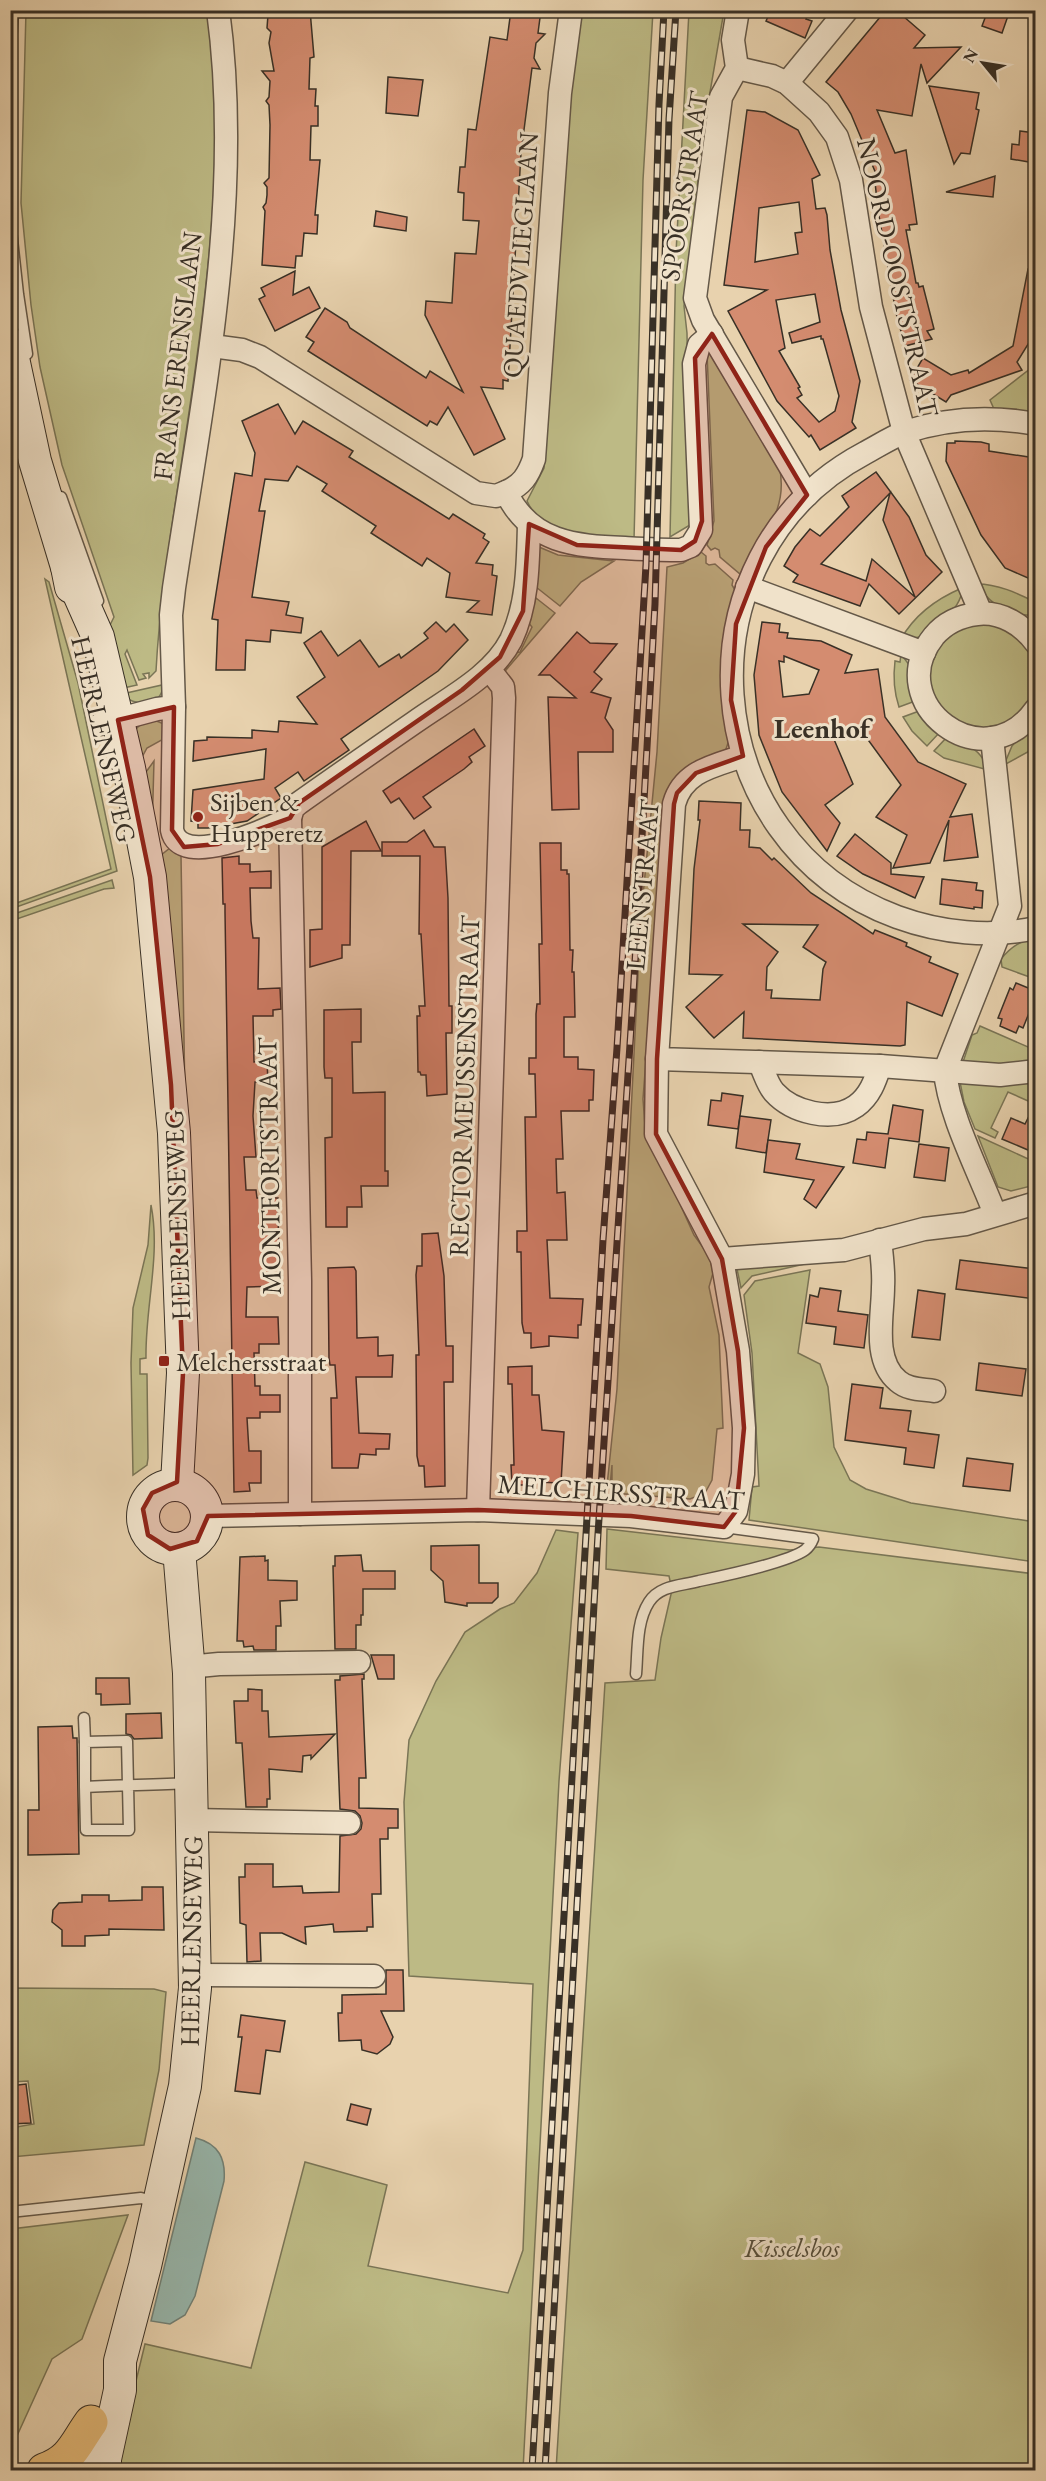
<svg xmlns="http://www.w3.org/2000/svg" width="1046" height="2481" font-family="'EB Garamond',serif">
<rect width="100%" height="100%" fill="#e8d2ae"/>
<filter id="stains"><feTurbulence type="fractalNoise" baseFrequency=".00333" numOctaves="4"/><feColorMatrix values="0 0 0 0 .2 0 0 0 0 .09 0 0 0 0 .02 0 0 0 .5 -.17"/></filter>
<radialGradient id="worn" r=".72"><stop offset=".6" stop-color="#630" stop-opacity="0"/><stop offset="1" stop-color="#630" stop-opacity=".3"/></radialGradient>
<!-- green -->
<g fill="#bdba85" stroke="#7a7556" stroke-width="1.5">
<path d="M26 11H207C227 154 206 303 184 445 173 521 160 595 156 671L149 678V673L143 674 146 678 139 680 127 650 125 654 137 685 119 689 109 627 114 617 62 465 40 367 31 305 21 203Z"/>
<path d="M582 11H653L643 180 634 540C597 536 545 540 527 501L544 468 564 137Z"/>
<polygon points="689,11 724,11 704,127 684,306 687,333 690,525 670,537 676,253"/>
<path d="M715 352 779 465C790 513 760 535 740 574L720 557 719 550 715 548 711 550 707 545 714 521 707 353Z"/>
<polygon points="1035,365 1035,416 994,409 990,400"/>
<polygon points="539,547 558,555 614,561 581,582 560,606 536,587"/>
<polygon points="701,552 706,556 706,563 709,565 715,564 733,580 732,585 735,590 729,613 731,616 722,670 728,743 725,752 693,766 662,847 643,1099 645,1126 694,1235 710,1257 713,1273 709,1287 719,1335 723,1428 717,1429 712,1480 705,1493 690,1499 612,1493 612,1465 610,1486 607,1486 617,1389 641,916 657,752 667,567 683,563"/>
<polygon points="45,579 49,582 78,683 117,871 11,909 11,905 111,869"/>
<path d="M977 584C998 584 1017 593 1035 602V615C1009 617 991 606 977 584Z"/>
<path d="M962 588C963 605 939 627 925 635 918 639 908 638 901 639 915 614 936 599 962 588Z"/>
<polygon points="536,598 555,613 506,670 507,663 513,653 520,652 532,627 528,622"/>
<polygon points="996,622 1031,649 1035,659 1035,695 1030,707 1007,727 962,729 931,698 927,668 940,640 966,623"/>
<path d="M901 654 910 666 918 700 899 707C894 692 893 677 895 661L900 662Z"/>
<path d="M162 685C165 707 132 707 122 694Z"/>
<polygon points="922,710 940,732 927,746 912,731 903,717"/>
<polygon points="154,720 164,724 169,736 147,748 142,757 134,731 141,724"/>
<polygon points="1035,720 1035,748 1004,765 1012,746"/>
<path d="M948 736C966 744 982 749 988 770L944 758 934 751Z"/>
<polygon points="154,761 152,833 161,855 170,848 181,856 186,1160 146,772"/>
<polygon points="112,880 114,888 104,889 11,921 11,915"/>
<path d="M1035 938V979L1002 967 1001 959C1010 948 1020 940 1035 938Z"/>
<polygon points="980,1026 1035,1050 1035,1066 961,1068 972,1035 977,1033"/>
<polygon points="1035,1075 1035,1104 1008,1092 991,1128 998,1132 995,1138 975,1129 964,1102 959,1077"/>
<polygon points="978,1136 1035,1162 1035,1185 1011,1191 998,1187"/>
<path d="M151 1205C161 1255 145 1307 146 1358L140 1359V1374H147L148 1458 147 1465 133 1475 131 1363 133 1308 148 1245Z"/>
<polygon points="809,1263 752,1276 741,1288 737,1269"/>
<polygon points="810,1270 798,1353 820,1364 828,1387 834,1447 850,1480 866,1489 911,1503 1035,1522 1035,1562 749,1520 752,1487 759,1486 752,1353 744,1295 755,1281"/>
<polygon points="607,1529 790,1550 819,1547 1035,1574 1035,2470 556,2470 605,1683 655,1680 661,1638 672,1590 669,1576 606,1569"/>
<polygon points="556,1530 578,1533 559,1781 523,2470 121,2470 117,2459 145,2344 251,2368 305,2162 387,2185 368,2266 508,2293 523,2250 533,1984 409,1976 404,1802 409,1740 436,1681 465,1632 500,1609 514,1603 537,1573"/>
<polygon points="11,1988 154,1989 166,1992 159,2070 144,2145 11,2157 11,2128 34,2124 28,2081 11,2082"/>
<polygon points="128,2215 82,2339 52,2359 11,2449 11,2229"/>
</g>
<!-- water -->
<path fill="#97b7ad" stroke="#718177" stroke-width="1.5" d="M196 2138C219 2144 226 2159 224 2181L195 2296 185 2315 170 2324 151 2321Z"/>
<!-- building -->
<g fill="#d48c70" stroke="#383026" stroke-width="1.5" fill-rule="evenodd">
<polygon points="296,10 310,10 314,57 310,58 309,89 316,89 315,106 318,106 318,126 311,126 310,160 320,160 315,215 318,215 317,234 304,233 302,256 296,256 295,268 262,265 265,211 263,207 266,203 267,195 267,187 264,183 269,178 270,125 269,105 266,101 269,97 270,81 262,71 274,71 269,43 271,32 267,28 268,15"/>
<polygon points="511,10 541,10 538,33 545,34 536,43 534,58 540,69 532,68 521,153 508,381 503,380 503,389 481,387 505,439 474,455 448,407 437,425 430,421 427,426 308,351 314,342 306,337 325,308 347,322 350,328 426,378 430,371 463,392 425,315 426,301 452,303 455,253 476,254 479,221 463,220 464,193 458,192 460,167 465,167 468,129 476,130 490,37 507,40"/>
<polygon points="771,10 810,10 806,19 812,21 805,38 766,21"/>
<polygon points="886,10 896,10 925,35 914,48 961,47 927,83 921,64 912,116 877,110 895,153 906,150 917,224 909,225 910,230 906,230 916,283 918,283 919,287 923,286 934,329 927,331 932,339 905,346 896,313 878,210 875,182 879,181 851,114 838,92 826,82"/>
<polygon points="988,10 1010,10 1002,33 982,26"/>
<polygon points="388,77 423,80 418,116 386,113"/>
<polygon points="929,86 979,93 976,109 979,110 970,154 961,153 954,164"/>
<path d="M747 110 765 112 798 130 820 175 812 179 816 209 825 208 827 215 830 250 841 310 860 381 852 422 856 428 820 450 811 435 809 437 777 401 728 311 767 290 724 285ZM799 202 802 232 795 233 798 254 755 262 759 208ZM815 294 820 322 789 333 792 343 821 336V339H823L839 396 835 411 819 422 797 398 802 395 798 388 800 387 779 351 785 348 776 300Z"/>
<polygon points="1020,131 1035,133 1035,163 1011,159 1012,144 1019,145"/>
<polygon points="995,176 993,197 946,192"/>
<polygon points="376,211 407,217 406,231 374,226"/>
<polygon points="1028,269 1035,270 1035,341 1030,341 1017,362 1022,370 951,395 946,402 910,380 923,358 951,375 968,370 969,373 1013,346"/>
<polygon points="295,271 293,295 309,287 320,308 275,331 259,299 265,296 261,288"/>
<polygon points="278,404 295,434 303,421 353,451 349,457 422,502 449,519 453,514 485,534 483,538 489,542 476,563 493,565 492,575 497,576 492,615 467,612 479,601 446,597 450,573 427,558 422,566 371,533 376,526 322,491 327,484 297,466 288,481 265,479 259,511 265,511 252,597 289,602 286,615 303,618 301,633 271,630 270,642 246,640 245,670 216,670 218,620 212,619 235,473 252,476 255,453 242,421"/>
<polygon points="955,441 981,442 989,444 989,451 1035,458 1035,581 1005,568 981,535 946,461 947,443 955,443"/>
<path d="M876 472 909 517 926 555 942 572 899 614 869 584 860 606 793 582 798 575 784 566 795 547 810 529 820 536 849 507 842 496ZM890 493 883 520 915 597 872 559 866 581 821 564Z"/>
<polygon points="436,622 446,632 454,624 468,640 438,671 341,739 349,750 304,781 298,772 275,788 281,798 247,821 208,828 198,828 198,822 191,821 193,790 264,779 266,749 193,761 194,741 207,740 207,737 252,738 252,730 278,732 279,721 317,724 297,697 325,677 304,643 321,631 338,656 360,640 379,667 399,654 401,658 428,638 424,633"/>
<path d="M762 622 780 624 779 632 788 633 787 638 821 641 852 655 845 673 878 669 885 717 918 762 966 784 950 817 972 814 978 857 944 861 949 820 930 863 893 868 907 835 876 817 901 785 858 726 833 737 853 784 825 805 840 823 827 851 782 792 759 735 754 675ZM784 656 819 670 809 694 783 697 779 661 784 662Z"/>
<polygon points="577,632 590,643 617,644 594,672 602,679 591,692 611,698 605,718 613,730 613,752 578,752 579,809 552,810 548,697 576,698 550,675 539,675"/>
<polygon points="474,729 485,746 469,757 472,762 464,769 423,797 431,807 414,819 399,798 391,803 383,791"/>
<path d="M699 801 741 803 740 830H750L749 847 760 848 772 860 774 858 811 893 873 934 875 930 900 940 907 943 906 946 931 957 929 962 958 974 942 1016 907 1002 905 1045 900 1046 743 1038 744 1012 714 1038 709 1033 686 1007 722 975 689 974 694 869 700 820H698ZM743 924 818 925 803 947 826 962 823 969 820 1000 771 998 772 990H766L767 967 778 952Z"/>
<polygon points="366,821 381,851 351,851 350,945 342,945 342,958 310,967 310,930 322,929 322,847"/>
<polygon points="424,830 434,847 445,847 448,898 449,1006 452,1006 452,1033 446,1033 447,1094 427,1096 426,1075 421,1075 420,1072 418,1072 417,1016 420,1016 419,1006 425,1006 421,934 419,934 420,856 382,856 382,842 407,842"/>
<polygon points="855,834 891,863 891,874 924,877 915,898 863,874 837,856"/>
<polygon points="540,843 561,843 561,870 567,870 567,874 569,874 570,950 573,950 572,972 574,972 575,1017 564,1017 564,1057 578,1057 578,1069 594,1070 593,1100 589,1100 589,1111 561,1111 563,1159 556,1159 557,1193 565,1192 567,1240 547,1240 550,1298 583,1299 581,1325 578,1325 578,1338 549,1336 549,1346 531,1348 531,1333 524,1333 522,1323 521,1252 517,1252 517,1231 527,1231 525,1117 536,1117 535,1074 529,1074 529,1058 536,1058 536,1014 537,1004 540,1004 539,944 542,944"/>
<polygon points="239,856 239,864 250,864 250,872 271,871 271,888 250,888 251,921 253,938 259,938 258,989 280,988 281,1009 273,1010 273,1016 253,1016 254,1062 267,1061 268,1082 255,1082 253,1116 256,1157 244,1157 246,1190 256,1190 257,1198 278,1198 279,1286 247,1287 246,1317 278,1317 279,1344 259,1344 259,1353 254,1353 255,1386 260,1386 260,1395 280,1395 280,1412 260,1412 260,1418 247,1418 249,1451 261,1451 261,1483 249,1483 250,1491 234,1492 225,912 225,904 223,904 222,858"/>
<polygon points="942,879 977,883 976,890 983,891 982,908 974,907 974,909 940,904"/>
<polygon points="1016,983 1033,990 1030,997 1035,998 1023,1028 1019,1026 1016,1033 1000,1026 1002,1019 998,1018 1010,988 1013,990"/>
<polygon points="361,1009 361,1042 352,1042 353,1093 385,1092 385,1171 388,1171 388,1186 361,1186 362,1207 347,1207 347,1227 326,1227 325,1138 332,1137 332,1078 325,1078 324,1067 324,1010"/>
<polygon points="722,1093 743,1096 738,1129 708,1125 711,1100 721,1101"/>
<polygon points="1035,1104 1035,1153 1002,1139 1011,1118 1025,1124"/>
<polygon points="893,1105 923,1110 919,1142 889,1138 885,1168 853,1163 857,1139 866,1140 867,1132 888,1134"/>
<polygon points="740,1116 771,1120 766,1153 736,1148"/>
<polygon points="768,1140 800,1144 796,1159 844,1167 816,1208 804,1199 814,1180 764,1172"/>
<polygon points="919,1144 949,1148 945,1181 914,1177"/>
<polygon points="438,1233 444,1276 446,1346 453,1346 453,1382 444,1382 445,1486 425,1487 424,1466 419,1466 417,1456 416,1355 419,1355 416,1275 417,1266 422,1266 422,1234"/>
<polygon points="960,1260 1035,1269 1035,1299 956,1289"/>
<polygon points="354,1267 356,1271 357,1338 378,1337 378,1356 393,1355 392,1377 356,1377 359,1433 390,1434 389,1449 376,1449 376,1455 360,1454 358,1468 332,1468 331,1398 337,1398 335,1365 330,1365 329,1358 328,1268"/>
<polygon points="820,1288 841,1291 838,1311 868,1315 864,1348 834,1344 836,1327 806,1323 810,1295 818,1297"/>
<polygon points="918,1290 945,1294 940,1340 912,1337"/>
<polygon points="979,1363 1026,1369 1022,1396 976,1390"/>
<polygon points="532,1366 532,1395 539,1395 542,1430 564,1432 561,1483 535,1482 535,1485 512,1485 511,1465 514,1465 512,1384 508,1384 508,1367"/>
<polygon points="852,1384 883,1388 880,1408 911,1411 908,1431 939,1435 934,1468 904,1464 906,1448 845,1440"/>
<polygon points="967,1458 1013,1464 1010,1491 963,1486"/>
<polygon points="479,1545 479,1583 498,1583 498,1597 492,1603 467,1603 467,1606 445,1602 443,1581 431,1570 431,1546"/>
<polygon points="361,1555 363,1571 395,1571 395,1589 363,1589 363,1615 361,1615 361,1625 356,1625 356,1649 335,1649 333,1566 335,1566 335,1556"/>
<polygon points="265,1556 265,1561 268,1560 268,1580 297,1581 297,1600 280,1601 281,1626 276,1626 276,1650 254,1650 253,1646 244,1647 243,1641 237,1641 240,1557"/>
<polygon points="371,1655 394,1655 394,1679 378,1679"/>
<polygon points="364,1674 364,1679 362,1679 366,1778 359,1778 359,1808 398,1809 398,1828 388,1828 388,1839 380,1839 381,1894 372,1894 373,1927 367,1927 367,1931 334,1932 333,1924 305,1927 306,1944 282,1933 260,1933 261,1961 247,1962 246,1925 240,1923 239,1877 245,1877 245,1864 273,1864 273,1887 302,1886 303,1893 339,1892 340,1836 356,1834 361,1829 362,1823 360,1816 355,1811 340,1809 335,1680 340,1680 340,1676"/>
<polygon points="96,1678 129,1678 130,1704 101,1705 101,1694 96,1694"/>
<polygon points="248,1689 262,1690 262,1711 268,1711 269,1737 335,1734 311,1759 311,1755 303,1756 302,1772 269,1769 270,1799 267,1799 267,1807 246,1807 242,1743 236,1743 234,1701 248,1701"/>
<polygon points="161,1713 162,1738 134,1739 131,1735 126,1734 126,1714"/>
<polygon points="72,1726 73,1738 77,1738 79,1854 28,1855 28,1810 39,1810 38,1727"/>
<polygon points="142,1887 163,1887 164,1930 109,1929 109,1935 85,1936 85,1946 62,1946 62,1930 52,1922 53,1910 59,1903 82,1902 82,1895 109,1895 109,1901 142,1900"/>
<polygon points="386,1970 403,1970 404,2011 381,2011 393,2037 390,2044 377,2054 362,2050 361,2040 339,2041 338,2013 342,2013 342,1995 386,1994"/>
<polygon points="241,2015 285,2021 280,2052 266,2050 260,2094 235,2091 242,2037 238,2037"/>
<polygon points="26,2084 31,2123 10,2124 10,2086"/>
<polygon points="351,2104 371,2109 367,2125 347,2120"/>
</g>
<g fill="none" stroke-linecap="round" stroke-linejoin="round">
<defs>
<g id="service">
<polyline points="10,59 13,10"/>
<polyline points="10,221 18,294 27,354"/>
<polyline points="61,497 98,601"/>
<path d="M636 1674C638 1651 636 1622 649 1602 660 1585 681 1586 699 1581 723 1576 787 1563 805 1550 809 1547 811 1544 813 1539L724 1527"/>
<polyline points="84,1718 85,1742"/>
<path d="M85 1787V1742L127 1741 129 1830H86L85 1787C120 1785 154 1785 189 1783"/>
<polyline points="10,2212 141,2198 156,2202"/>
</g>
<g id="minor">
<polyline points="738,10 733,40 737,68 721,97 695,298 703,320 807,495"/>
<polyline points="737,68 772,76 787,83 819,112 837,137 851,180 871,307 904,432 981,613"/>
<polyline points="787,83 847,10"/>
<path d="M212 346 242 350 260 357 476 493 496 496 506 492C530 543 575 546 625 548 644 549 662 550 681 550L691 546 701 530 694 364 699 345 712 334"/>
<path d="M1036 424C993 416 947 418 905 432 892 437 878 446 865 453 673 555 693 842 897 917 941 933 990 938 1036 928"/>
<path d="M506 492C522 485 528 476 534 459L560 93 571 10"/>
<polyline points="747,587 924,653"/>
<path d="M1036 643C1023 625 1001 611 977 614 960 616 945 623 934 636 880 703 984 783 1036 709"/>
<path d="M174 707 172 830C180 870 268 829 290 818"/>
<path d="M101 724 157 709 174 707 171 615 174 588C202 401 244 200 218 10"/>
<path d="M992 738 1010 906 945 1070C948 1113 979 1172 995 1214"/>
<path d="M743 756C714 766 683 771 674 804L657 1059 880 1066 1000 1075 1036 1071"/>
<path d="M759 1062C764 1071 767 1084 774 1092 792 1112 832 1123 856 1106 870 1096 875 1081 880 1066"/>
<path d="M880 1240C882 1256 884 1272 883 1287 883 1316 872 1360 898 1381 908 1390 922 1389 934 1391"/>
<polyline points="722,1259 844,1250 924,1229 966,1224 1036,1203"/>
<polyline points="478,1510 504,698 503,687 489,669"/>
<path d="M300 1514V1281L290 818 293 808 299 803C337 776 376 749 415 722 447 699 492 677 511 640 528 604 528 564 529 524"/>
<polyline points="208,1516 478,1510 631,1516 724,1527 736,1511 743,1474 744,1428 738,1351 722,1259 656,1134 657,1059"/>
<polyline points="188,1667 219,1664 359,1662"/>
<polyline points="193,1820 349,1823"/>
<polyline points="195,1975 374,1976"/>
</g>
<g id="secondary">
<polyline points="10,344 35,461 67,567 71,587"/>
<polyline points="67,567 98,637 129,768 150,877 174,1133 183,1373 177,1484"/>
<circle cx="175" cy="1517" r="32"/>
<polyline points="78,2470 91,2439 91,2424"/>
<polyline points="105,2470 105,2459 120,2390 120,2361 145,2266 185,2086 195,1988 189,1673 179,1549"/>
</g>
<path id="primary" d="M44 2470C72 2460 75 2444 91 2422"/>
</defs>
<!-- service casing -->
<use href="#service" stroke="#645848" stroke-width="13"/>
<!-- minor casing -->
<use href="#minor" stroke="#645848" stroke-width="25"/>
<!-- secondary casing -->
<use href="#secondary" stroke="#383026" stroke-width="34"/>
<!-- primary casing -->
<use href="#primary" stroke="#383026" stroke-width="35"/>
<!-- service -->
<use href="#service" stroke="#f0e2ca" stroke-width="10"/>
<!-- minor -->
<use href="#minor" stroke="#f0e2ca" stroke-width="22"/>
<!-- secondary -->
<use href="#secondary" stroke="#f0e2ca" stroke-width="32"/>
<!-- primary -->
<use href="#primary" stroke="#e4b977" stroke-width="33"/>
<defs>
<g id="rail">
<polyline points="532,2470 603,1240 617,1048 646,565 659,104 664,10"/>
<polyline points="545,2470 598,1534 633,998 655,604 669,119 676,10"/>
</g>
</defs>
<!-- rail casing -->
<use href="#rail" stroke="#383026" stroke-width="7"/>
<!-- rail -->
<use href="#rail" stroke="#f0e2ca" stroke-width="4.5" stroke-dasharray="14" stroke-linecap="butt"/>
</g>
<!-- marked area -->
<path fill="#8f2418" fill-opacity="0.2" stroke="#8f2418" stroke-width="4.5" stroke-linejoin="round" d="M712 334 807 495 766 547 736 624 731 700 743 756 696 773 677 793 674 804 657 1059 656 1134 722 1259 738 1351 744 1428 736 1511 724 1527 631 1516 478 1510 208 1516 197 1541 170 1549 148 1535 143 1509 152 1493 177 1482 183 1373 171 1085 150 877 118 720 174 707 172 830 184 847 218 844 290 818 299 803 462 690 500 657 523 611 529 524 577 545 681 550 695 541 702 521 695 358Z"/>
<!-- markers -->
<g fill="#8f2418" stroke="#f0e2ca" stroke-width="2">
<circle cx="198" cy="817" r="6"/>
<rect x="158" y="1355" width="12" height="12" rx="3"/>
</g>
<g text-anchor="middle" dominant-baseline="central" stroke-width="6" stroke-linejoin="round" paint-order="stroke">
<!-- street labels -->
<g font-size="27" fill="#383026" stroke="#f0e2ca">
<text transform="translate(684 186) rotate(-81)">SPOORSTRAAT</text>
<text transform="translate(520 255) rotate(-86)">QUAEDVLIEGLAAN</text>
<text transform="translate(898 277) rotate(77)">NOORD-OOSTSTRAAT</text>
<text transform="translate(177 356) rotate(-83)">FRANS ERENSLAAN</text>
<text transform="translate(104 739) rotate(77)">HEERLENSEWEG</text>
<text transform="translate(642 885) rotate(-85)">LEENSTRAAT</text>
<text transform="translate(464 1086) rotate(-88)">RECTOR MEUSSENSTRAAT</text>
<text transform="translate(269 1166) rotate(-91)">MONTFORTSTRAAT</text>
<text transform="translate(177 1215) rotate(-92)">HEERLENSEWEG</text>
<text transform="translate(621 1492) rotate(4)">MELCHERSSTRAAT</text>
<text transform="translate(191 1941) rotate(-89)">HEERLENSEWEG</text>
</g>
<!-- poi labels -->
<g font-size="27" fill="#383026" stroke="#f0e2ca" text-anchor="start">
<text x="210" y="801">Sijben &amp;<tspan x="210" dy="31">Hupperetz</tspan></text>
<text x="176" y="1361">Melchersstraat</text>
</g>
<!-- park labels -->
<g font-size="27" font-style="italic" fill="#534c39" stroke="#f0e2ca">
<text x="792" y="2247">Kisselsbos</text>
</g>
<!-- neighbourhood labels -->
<g font-size="28" font-weight="bold" fill="#383026" stroke="#f0e2ca">
<text x="822" y="728">Leenhof</text>
</g>
</g>
<!-- margin -->
<rect width="1046" height="2481" fill="none" stroke="#e8d2ae" stroke-width="36"/>
<rect x="12" y="12" width="1022" height="2457" fill="none" stroke="#383026" stroke-width="3"/>
<rect x="18" y="18" width="1010" height="2445" fill="none" stroke="#383026" stroke-width="1.5"/>
<!-- north arrow -->
<g transform="translate(983 63) rotate(300)" stroke="#f0e2ca" stroke-width="4.5" paint-order="stroke">
<path d="M0-4.5L10 22L0 15L-10 22Z" fill="#383026"/>
<text y="-9" font-size="16" font-weight="bold" text-anchor="middle" fill="#383026">N</text>
</g>
<rect width="100%" height="100%" filter="url(#stains)"/>
<rect width="100%" height="100%" fill="url(#worn)"/>
</svg>
